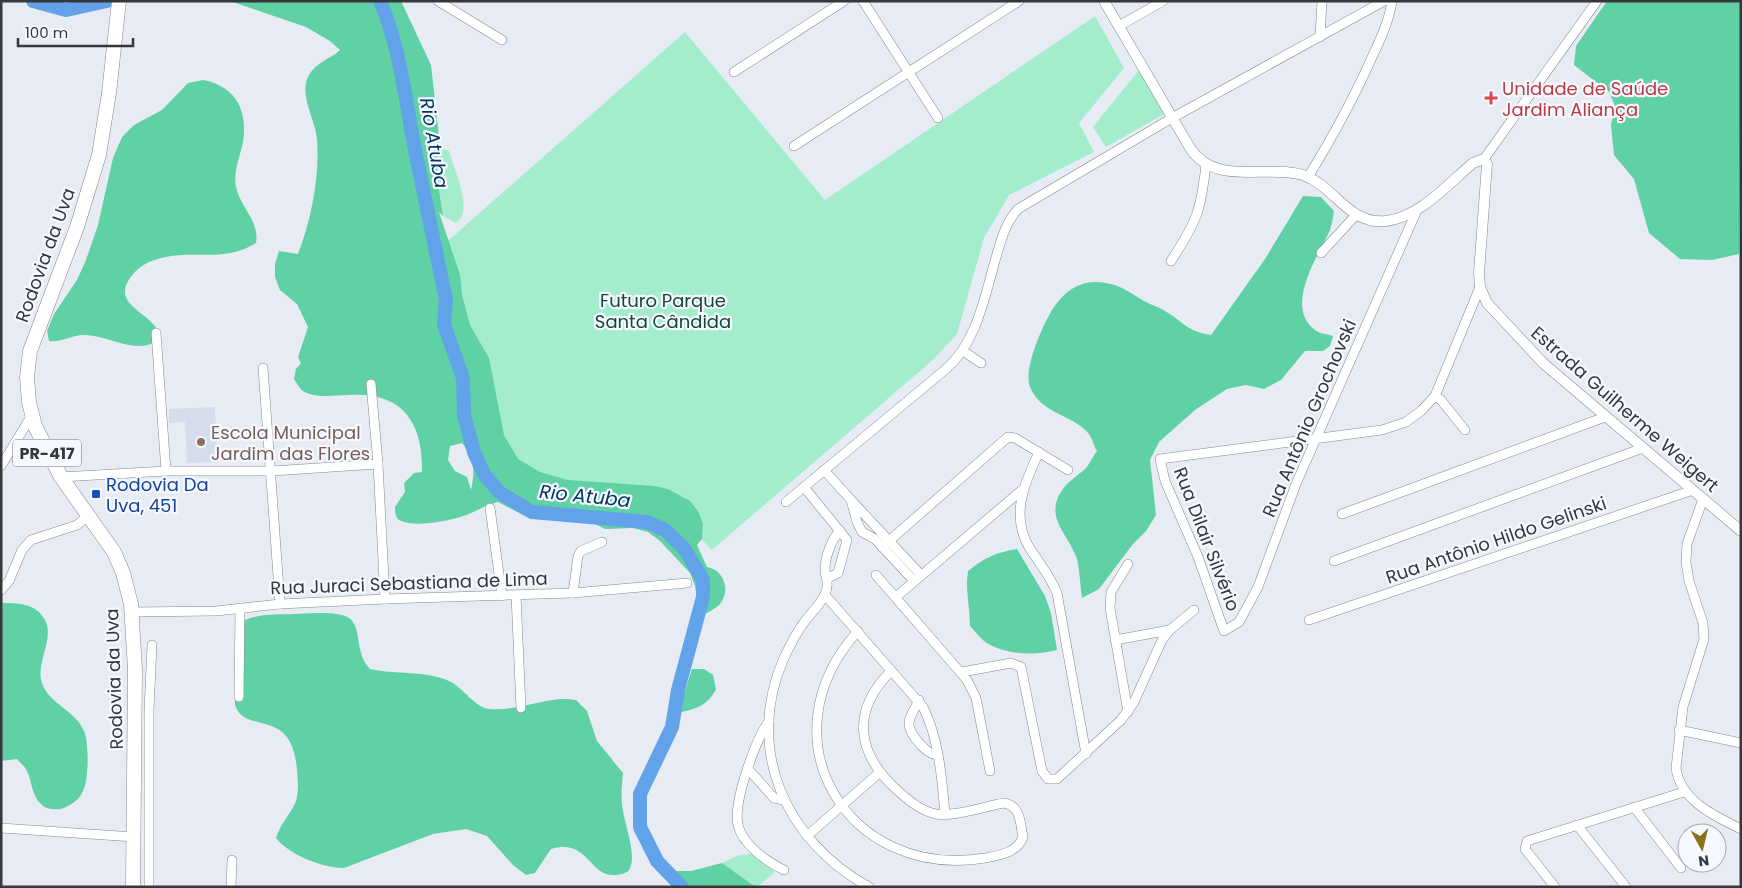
<svg xmlns="http://www.w3.org/2000/svg" width="1742" height="888" font-family="Poppins,sans-serif">
<rect width="100%" height="100%" fill="#e7ebf3"/>
<!-- built -->
<polygon fill="#d5ddeb" points="215,407 217,462 187,463 185,422 169,423 169,409"/>
<!-- green -->
<g fill="#a4edcc">
<polygon points="1095,16 1124,68 1079,123 1094,152 1009,195 984,238 957,334 934,359 712,550 669,506 489,460 442,246 685,32 825,200"/>
<polygon points="1139,70 1164,114 1106,147 1093,127"/>
<path d="M439 147 449 151C453 168 475 211 456 223L443 216 437 177Z"/>
<polygon points="760,853 775,862 774,873 757,887 722,863 739,855"/>
</g>
<!-- forest -->
<g fill="#60d1a4" fill-rule="evenodd">
<path d="M230 1H401L431 65 439 137 437 177 443 216 439 212 460 275 462 295 470 325 489 358 504 435 518 459 540 472 568 480 655 486 668 489 690 501 698 511 703 524 702 539 697 545 707 567C724 570 731 590 720 604 716 609 706 613 700 617L695 586 690 573 660 541 648 532 633 528 605 529 589 521 523 515 498 502C487 504 479 510 469 514 456 520 407 530 397 518 395 515 395 510 395 507L405 492 404 483 414 473 422 472C423 421 402 392 349 395 334 395 316 399 303 391 299 388 297 383 294 379L296 369 301 363 298 357 308 327 297 304 280 290 275 277V264L279 251 298 254C311 221 320 176 317 140 316 120 299 97 308 77 315 62 331 59 340 50L330 41 306 27ZM462 443C475 459 475 471 471 490L467 477 455 471 448 460 450 446Z"/>
<polygon points="1607,1 1741,1 1739,254 1712,260 1680,259 1649,233 1634,179 1614,155 1611,125 1615,106 1609,92 1574,65 1576,46"/>
<path d="M203 80C235 86 248 109 243 142 240 157 233 171 236 187 240 207 260 221 256 243 223 264 192 248 158 259 146 262 137 268 130 278 109 308 159 313 160 339 135 357 111 335 84 335 71 335 61 343 49 341L47 331 54 314 77 280 86 260 98 225 113 158 122 137 134 125 162 110 188 83Z"/>
<path d="M1303 196 1321 197 1334 211C1333 217 1332 224 1330 230 1319 255 1283 306 1315 330 1319 334 1328 334 1333 336L1330 346 1323 351H1305L1281 380 1264 389 1246 385 1227 389 1195 410 1159 442 1150 460 1156 515 1146 531 1133 544 1099 589 1082 598C1080 585 1080 571 1077 559 1070 536 1044 518 1061 492 1067 481 1078 476 1086 468 1090 463 1093 456 1097 451 1094 446 1092 438 1089 434 1071 413 1042 415 1030 387 1025 374 1033 352 1038 339 1051 307 1069 273 1111 284 1123 287 1134 295 1144 301 1151 305 1159 307 1165 311 1185 323 1186 331 1211 335L1265 259Z"/>
<path d="M1017 549 1045 596 1051 613 1057 650C1035 656 1003 655 984 641 979 637 974 630 970 626 970 606 965 591 968 571 984 558 997 552 1017 549Z"/>
<path d="M1 603C18 603 36 603 45 620 55 639 35 663 42 683 48 703 76 711 84 731 89 742 89 780 83 791 79 800 72 804 64 808 57 810 47 810 42 805 32 797 32 782 27 771 25 766 20 763 17 759L1 761Z"/>
<path d="M293 614C306 614 346 609 353 622 357 628 358 637 359 644 361 654 363 662 370 669 397 675 423 670 449 681 463 687 474 707 489 709 519 712 548 695 576 700L587 711 597 741 623 773C622 783 621 794 622 804 623 821 637 853 630 868 628 874 619 875 614 875 589 876 588 838 551 849L535 873 526 875 513 865 487 836 466 829 433 834 344 868C323 868 289 855 276 838 280 824 291 814 296 801 299 791 298 780 297 770 292 705 245 736 235 705V629C246 612 275 615 293 614Z"/>
<path d="M692 669H704L713 675 716 689C708 706 695 709 678 713Z"/>
<polygon points="722,863 756,887 683,887 670,871 691,871"/>
</g>
<g fill="none" stroke-linecap="round" stroke-linejoin="round">
<!-- river -->
<g stroke="#62a2e8" stroke-width="14">
<polyline points="33,1 66,10 107,1"/>
<path d="M380 1C401 50 405 99 415 150 425 200 436 250 446 300L444 325 463 378 464 415 474 452 484 474 500 493 532 512 647 522 665 530 684 548 703 580V597L678 690 672 727 640 794V827L657 861 682 887"/>
</g>
<defs>
<g id="minor">
<polyline points="438,1 502,40"/>
<polyline points="863,1 938,118"/>
<polyline points="1119,26 1163,1"/>
<polyline points="1320,37 1322,1"/>
<polyline points="734,72 844,1"/>
<polyline points="794,146 1019,1"/>
<polyline points="1484,159 1597,1"/>
<path d="M1308 177C1332 138 1354 98 1373 55 1381 38 1389 21 1392 1"/>
<polyline points="1417,210 1296,484 1258,587 1239,622 1224,631 1198,557 1165,481 1160,459 1382,430 1406,422 1421,411 1435,396 1480,287"/>
<polyline points="1321,253 1356,215"/>
<path d="M1171 261C1197 221 1201 211 1206 164"/>
<polyline points="156,333 166,471"/>
<polyline points="963,351 981,363"/>
<polyline points="263,368 280,604"/>
<polyline points="371,384 378,464 385,599"/>
<polyline points="1435,396 1441,400 1465,430"/>
<path d="M1039 452C1025 482 1010 515 1029 547 1039 563 1050 575 1057 593L1086 754"/>
<polyline points="1,466 32,415"/>
<polyline points="824,470 851,500"/>
<polyline points="61,477 166,471 272,471 378,464"/>
<polyline points="804,487 847,540 838,573 828,578"/>
<path d="M1703 499 1687 544 1686 562 1689 581 1703 623 1704 639 1683 707 1676 768C1680 800 1714 816 1741 829"/>
<path d="M786 502 946 369C978 341 985 294 997 254 1002 237 1006 222 1018 209L1172 118 1384 1"/>
<polyline points="490,508 502,596"/>
<polyline points="1342,514 1605,417"/>
<path d="M840 531C832 538 825 557 825 569 825 578 830 583 825 594 821 604 811 613 805 621 796 633 790 645 784 658 744 748 785 841 869 887"/>
<polyline points="882,547 1008,437 1015,438 1068,470"/>
<polyline points="1334,561 1643,448"/>
<polyline points="876,575 967,680 976,698 990,771"/>
<polyline points="914,581 875,539 862,532 857,522 851,500 921,575"/>
<polyline points="1,590 9,581 22,550 31,540 77,525 89,515"/>
<polyline points="573,593 578,556 581,551 602,542"/>
<polyline points="516,595 521,708"/>
<path d="M825 595 923 707C939 738 942 780 945 814"/>
<polyline points="896,597 1022,490"/>
<polyline points="132,612 216,611 280,604 385,599 573,593 687,583"/>
<polyline points="1309,620 1693,490"/>
<path d="M858 631C761 738 848 881 985 858 1000 855 1017 853 1023 837 1020 823 1021 806 1004 803 986 806 954 817 936 814 921 811 908 800 897 790 856 753 851 711 891 671"/>
<polyline points="1115,640 1170,630"/>
<polyline points="962,672 1011,663 1021,667 1042,771 1048,779 1057,779 1121,720 1134,702 1162,640 1170,630 1194,610"/>
<polyline points="239,697 240,608"/>
<path d="M919 700C908 721 903 725 920 744 925 749 929 754 937 755"/>
<polyline points="1128,712 1110,608 1111,592 1128,564"/>
<path d="M769 721C755 741 733 802 738 825 742 844 767 862 784 870"/>
<polyline points="1679,730 1741,743"/>
<polyline points="748,769 774,798 784,800"/>
<polyline points="1634,807 1681,868"/>
<polyline points="1577,825 1626,887"/>
<polyline points="1,828 134,837"/>
<polyline points="807,836 880,772"/>
<polyline points="149,887 149,710 152,645"/>
<polyline points="231,887 232,860"/>
<polyline points="1555,887 1525,849 1527,841 1684,792"/>
</g>
<path id="tertiary" d="M1104 1 1190 148C1216 187 1265 164 1303 175 1335 186 1348 225 1386 221 1420 217 1448 184 1473 163L1484 159 1487 164 1479 273 1480 287 1487 303 1543 363 1741 531"/>
<polyline id="trunk" points="119,1 109,93 99,155 77,227 30,351 27,377 29,402 35,426 61,477 114,552 123,573 131,604 135,669 133,887"/>
</defs>
<!-- minor casing -->
<use href="#minor" stroke="#84888f" stroke-width="10"/>
<!-- tertiary casing -->
<use href="#tertiary" stroke="#84888f" stroke-width="11"/>
<!-- trunk casing -->
<use href="#trunk" stroke="#84888f" stroke-width="15"/>
<!-- minor -->
<use href="#minor" stroke="#fff" stroke-width="9"/>
<!-- tertiary -->
<use href="#tertiary" stroke="#fff" stroke-width="10"/>
<!-- trunk -->
<use href="#trunk" stroke="#fff" stroke-width="14"/>
</g>
<!-- markers -->
<path fill="#e0444e" stroke="#f5f9ff" stroke-width="2" d="M1488.5 90.5h5v5h5v5h-5v5h-5v-5h-5v-5h5z"/>
<circle fill="#8d6e63" stroke="#f5f9ff" stroke-width="2" cx="201" cy="442" r="5"/>
<rect fill="#1a4fb4" stroke="#f5f9ff" stroke-width="2" x="91" y="489" width="10" height="10" rx="2.5"/>
<g text-anchor="middle" dominant-baseline="central" stroke-width="4.5" stroke-linejoin="round" paint-order="stroke">
<!-- shield labels -->
<rect fill="#f5f9ff" stroke="#6f7175" stroke-width="1" x="13" y="439.5" width="68" height="27" rx="4"/>
<g font-size="16" font-weight="bold" fill="#35373a">
<text x="47" y="453">PR-417</text>
</g>
<!-- health labels -->
<g font-size="18" fill="#be3a42" stroke="#f5f9ff" text-anchor="start">
<text x="1502" y="88">Unidade de Saúde<tspan x="1502" dy="21">Jardim Aliança</tspan></text>
</g>
<!-- street labels -->
<g font-size="18" fill="#35373a" stroke="#f5f9ff">
<text transform="translate(45 255) rotate(-70)">Rodovia da Uva</text>
<text transform="translate(1625 409) rotate(41)">Estrada Guilherme Weigert</text>
<text transform="translate(1309 418) rotate(-67)">Rua Antônio Grochovski</text>
<text transform="translate(1207 539) rotate(69)">Rua Dilair Silvério</text>
<text transform="translate(1496 540) rotate(-19)">Rua Antônio Hildo Gelinski</text>
<text transform="translate(409 583) rotate(-2)">Rua Juraci Sebastiana de Lima</text>
<text transform="translate(114 679) rotate(-92)">Rodovia da Uva</text>
</g>
<!-- park labels -->
<g font-size="18" fill="#154533" stroke="#f5f9ff">
<text x="663" y="300">Futuro Parque<tspan x="663" dy="21">Santa Cândida</tspan></text>
</g>
<!-- education labels -->
<g font-size="18" fill="#785e54" stroke="#f5f9ff" text-anchor="start">
<text x="211" y="432">Escola Municipal<tspan x="211" dy="21">Jardim das Flores</tspan></text>
</g>
<!-- transit labels -->
<g font-size="18" fill="#164399" stroke="#f5f9ff" text-anchor="start">
<text x="106" y="484">Rodovia Da<tspan x="106" dy="21">Uva, 451</tspan></text>
</g>
<!-- water labels -->
<g font-size="19" font-style="italic" fill="#053561" stroke="#f5f9ff">
<text transform="translate(434 143) rotate(80)">Rio Atuba</text>
<text transform="translate(585 496) rotate(6)">Rio Atuba</text>
</g>
</g>
<!-- border -->
<rect width="1742" height="888" fill="none" stroke="#35373a" stroke-width="5"/>
<!-- north arrow -->
<g transform="translate(1702 848) rotate(172)"><circle r="24" fill="#f5f9ff" stroke="#a8abb0"/>
<path d="M0-4L9 19L0 12L-9 19Z" fill="#887518"/>
<text y="-8" font-size="14" font-weight="bold" text-anchor="middle" fill="#35373a">N</text>
</g>
<!-- scale -->
<path d="M18 38v8h115v-8" fill="none" stroke="#35373a" stroke-width="2.5"/>
<text x="25" y="38" font-size="15" fill="#35373a" stroke="#f5f9ff" stroke-width="4" paint-order="stroke">100 m</text>
</svg>
